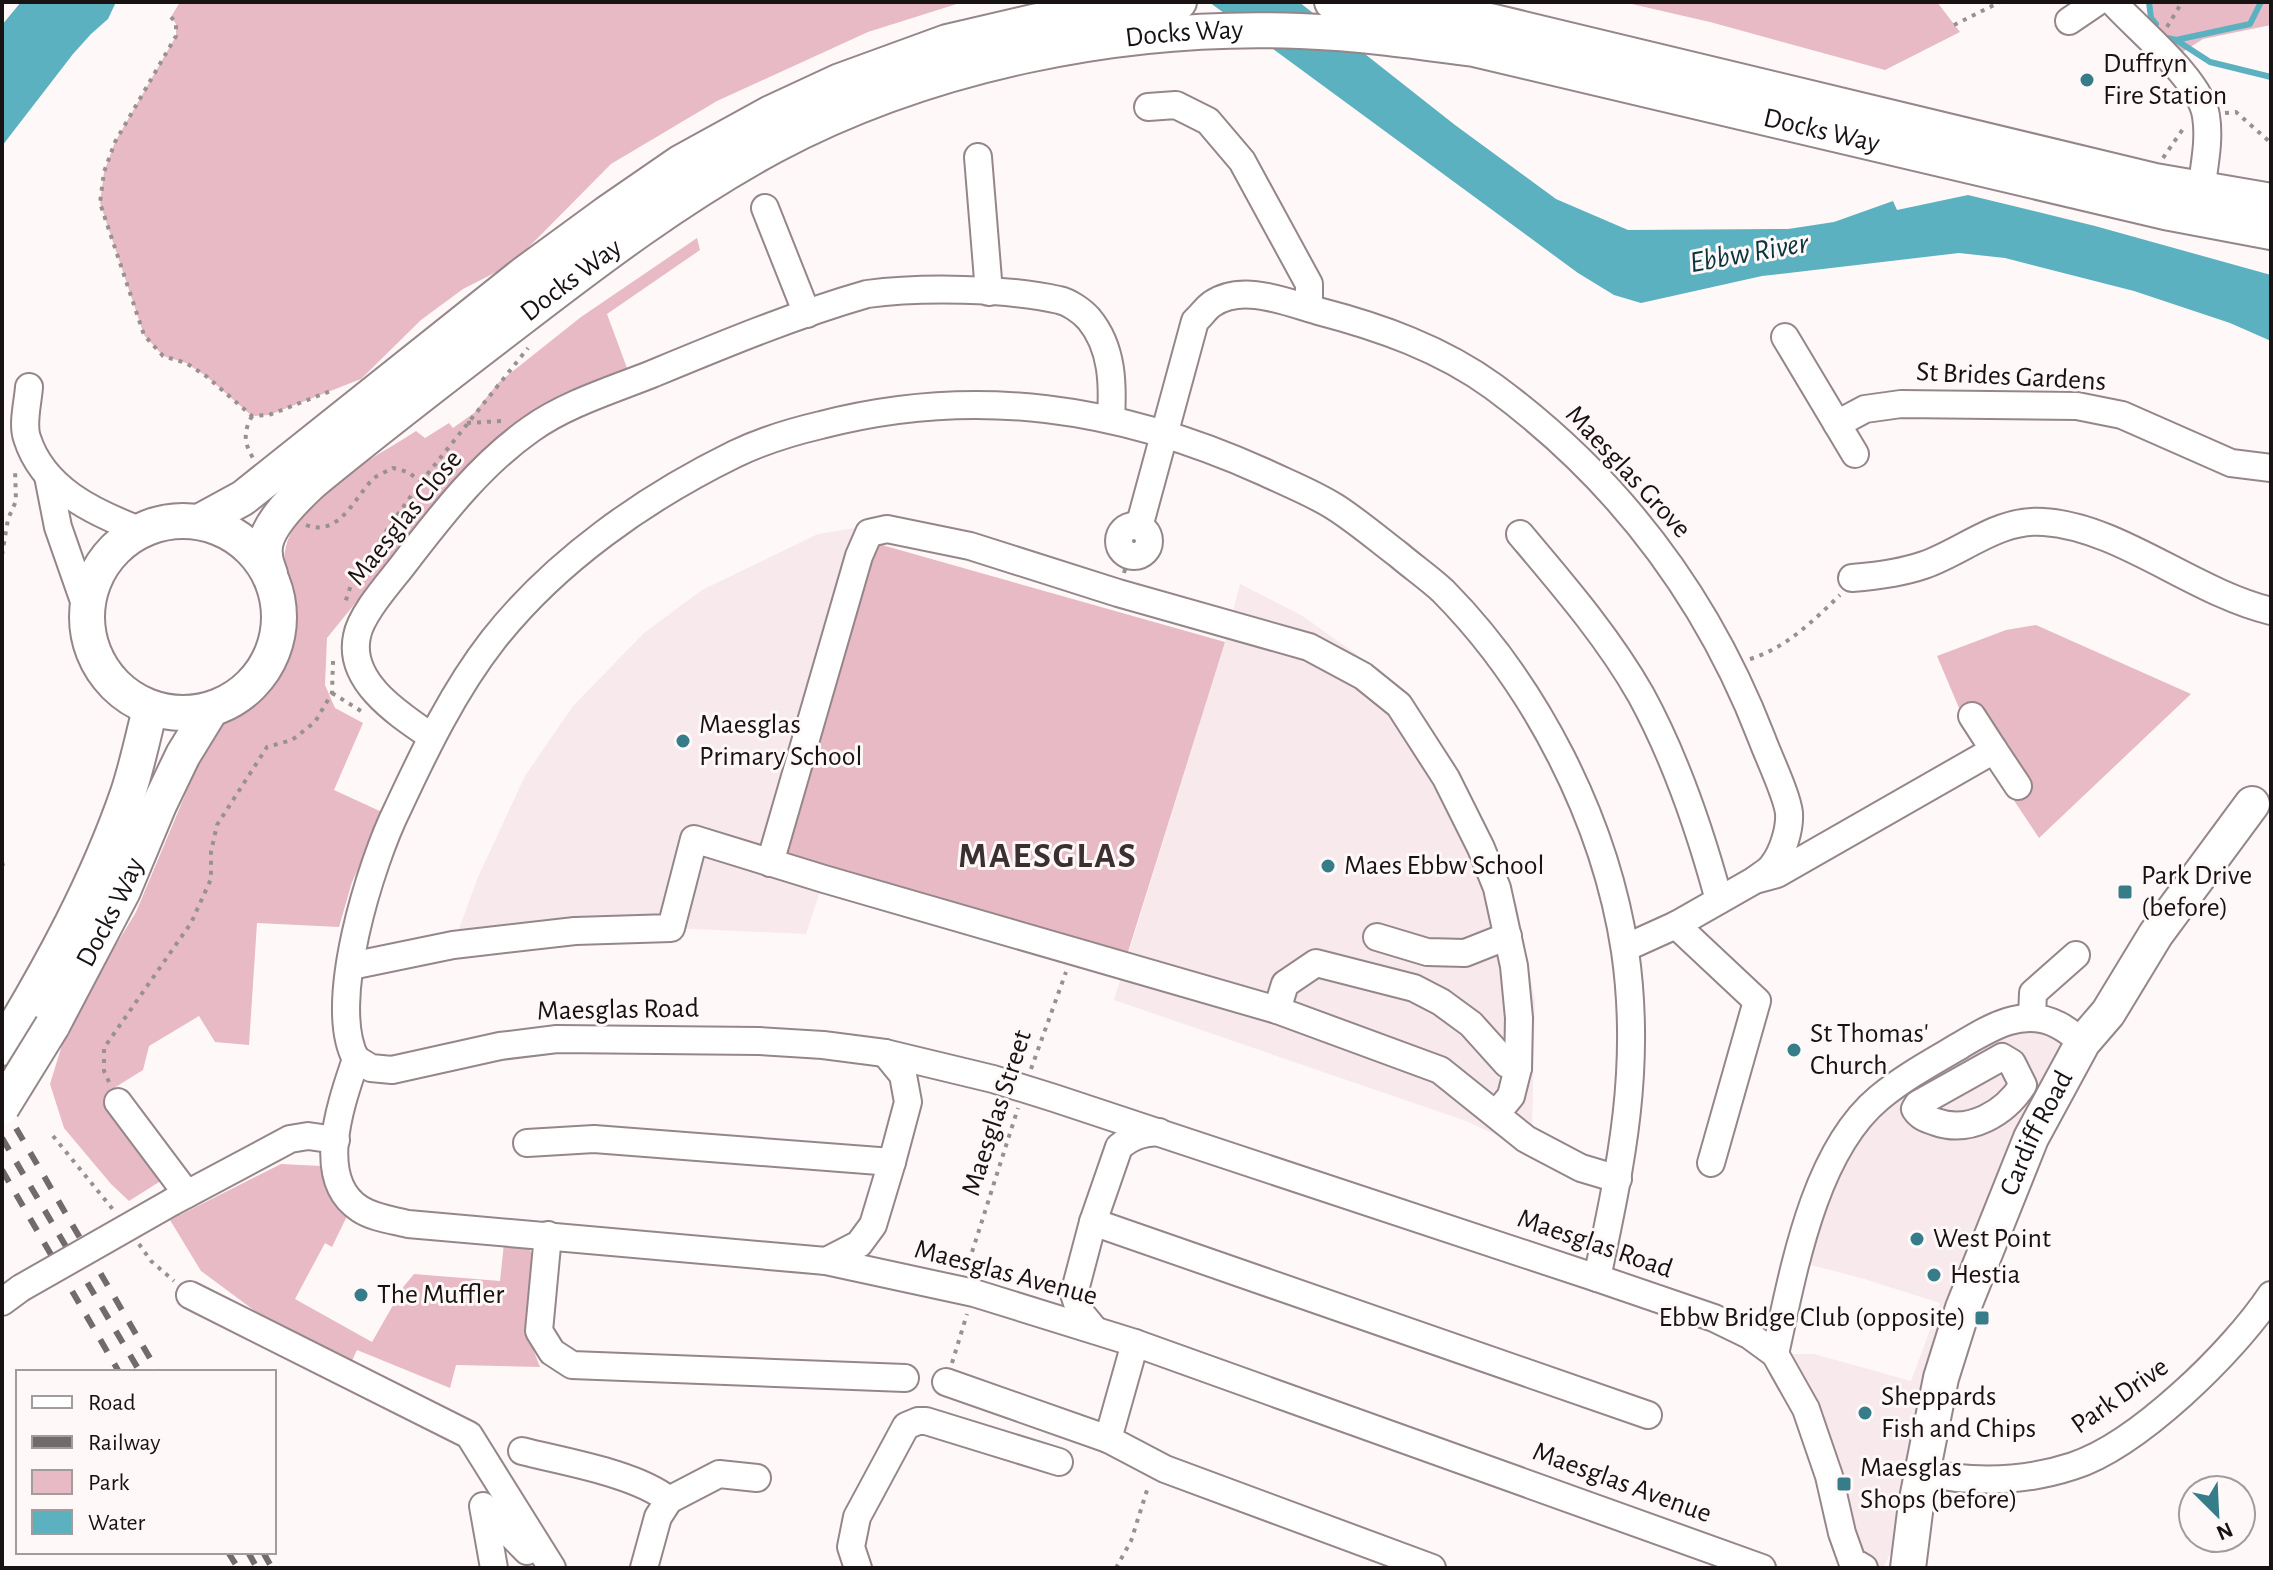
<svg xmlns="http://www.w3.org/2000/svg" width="2273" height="1570" font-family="'Alegreya Sans',sans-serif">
<rect width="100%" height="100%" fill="#fef8f9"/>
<!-- built -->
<g fill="#f7e9ec">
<polygon points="873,525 824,879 806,934 671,928 453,945 478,877 525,776 573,706 644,633 702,590 818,534"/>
<polygon points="1240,584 1301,615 1366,661 1417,714 1487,826 1517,906 1535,1001 1532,1131 1518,1145 1466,1121 1114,1000 1225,642"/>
<polygon points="2010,1020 2083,1042 2031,1138 1916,1504 1883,1568 1841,1568 1852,1561 1776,1354 1814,1354 1911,1381 1940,1303 1861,1278 1795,1261 1848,1133"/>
</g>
<!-- green -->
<g fill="#e8bac5">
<polygon points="180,2 963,2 868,32 717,101 611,164 512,264 463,289 421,320 361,379 269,415 252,416 206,376 186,363 163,356 144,335 100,203 104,172 115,142 176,36 176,24 171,17"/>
<polygon points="1623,2 1937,2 1960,32 1885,70 1710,22"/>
<polygon points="2145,2 2271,2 2271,25 2203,39 2181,53 2161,31"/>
<path d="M697 238 700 250 607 314 627 368 534 413 453 483 327 638 325 685 335 708 363 723 334 790 384 813 352 882 339 927 257 923 249 1045 215 1042 199 1016 149 1046 143 1070 106 1093 111 1105 167 1177 129 1201 111 1184 64 1128 50 1084 62 1045 97 976 136 912 204 750C209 741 214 732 222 725 244 703 272 691 283 659 295 626 285 597 284 563 283 502 372 460 416 431L425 438 449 423 453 428 474 413 498 383 581 317Z"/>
<polygon points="875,543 1225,642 1123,968 780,861"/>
<polygon points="2036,625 2191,694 2039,838 2009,793 1966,704 1959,708 1937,656 2006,630"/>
<polygon points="281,1164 322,1166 347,1216 332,1247 325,1243 295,1299 372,1342 404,1286 414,1274 500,1281 504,1243 529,1248 534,1258 528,1336 540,1367 456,1365 450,1388 357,1350 349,1367 278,1328 201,1271 170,1220"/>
</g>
<!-- water -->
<g fill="#5bb1c0">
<polygon points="21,2 116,2 108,19 91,34 73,54 2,146 2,25"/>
<polygon points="1209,2 1299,2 1455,125 1556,199 1628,230 1788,229 1834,222 1893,201 1897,210 1968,195 2095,226 2271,275 2271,341 2230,323 2134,291 2005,258 1959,253 1762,276 1641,303 1614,295 1578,273"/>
</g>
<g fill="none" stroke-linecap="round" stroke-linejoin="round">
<!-- stream -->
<g stroke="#5bb1c0" stroke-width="6">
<polyline points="2149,2 2151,18 2156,24"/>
<polyline points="2167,38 2176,40 2210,62 2271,77"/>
<polyline points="2176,40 2250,24 2261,2"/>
</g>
<defs>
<g id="minor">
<path d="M2113 2C2138 30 2201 80 2206 116 2210 140 2204 167 2201 191L2188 199"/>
<polyline points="2069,21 2097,2"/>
<polyline points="1148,107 1176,105 1208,121 1242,161 1309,284 1309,308"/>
<polyline points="978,157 989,292"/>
<polyline points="765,208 807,314"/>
<polyline points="1785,337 1855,454"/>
<path d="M29 387C28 402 22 424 27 438 43 489 93 512 139 530"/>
<polyline points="1837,424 1865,409 1901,404 2077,406 2122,415 2231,463 2271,468"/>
<polyline points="48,476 58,527 86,607"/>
<circle cx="1134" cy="541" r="15"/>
<path d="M1139 527 1195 321C1201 316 1206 308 1212 304 1242 283 1286 302 1318 311 1380 327 1442 349 1494 387 1617 478 1707 596 1762 739 1769 758 1787 795 1789 813 1790 829 1783 852 1773 865 1769 871 1761 875 1755 880"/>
<path d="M1520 534C1563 585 1608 637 1641 695 1676 759 1700 830 1719 900"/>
<path d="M1852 578C1877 576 1901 573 1924 565 1964 551 1999 518 2044 522 2120 527 2193 592 2271 611"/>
<polyline points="1972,716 1994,750"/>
<path d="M432 737C400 715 347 682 357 636 361 613 392 580 406 561 443 513 481 464 531 429 566 404 612 390 652 374 722 345 794 315 867 294 920 287 1007 288 1059 300 1069 302 1082 311 1089 319 1113 348 1113 385 1111 419"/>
<polyline points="770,863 859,556 869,533 887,529 970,546 1118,593 1309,647 1363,676 1399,705 1446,778 1481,848 1497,888 1514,966 1519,1018 1518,1068 1511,1096 1497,1113"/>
<polyline points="1676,925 1757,1001 1711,1163"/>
<polyline points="1377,937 1427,952 1465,953 1508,936"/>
<polyline points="1625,948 1676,925 1755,880 1777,874 1994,750 2018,786"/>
<polyline points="351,966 453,945 575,931 671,928 694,839 824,879 1277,1010 1440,1070 1526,1139 1581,1168 1618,1179"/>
<polyline points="1277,1010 1285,984 1316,963 1414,988 1441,1002 1471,1024 1507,1064 1518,1068"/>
<polyline points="2032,1017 2033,993 2076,955"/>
<path d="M2002 1057 2012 1063 2023 1085C2005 1113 1970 1134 1936 1122 1927 1119 1920 1117 1915 1109L1918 1104Z"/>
<path d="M356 1059C326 1005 371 862 398 808 425 750 454 690 493 640 555 561 645 498 735 454 762 441 791 432 821 425 975 385 1120 407 1264 472 1287 483 1313 493 1335 507 1357 521 1378 539 1399 555 1413 567 1429 578 1443 591 1536 685 1605 820 1625 951 1642 1068 1621 1165 1597 1278"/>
<polyline points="356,1059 371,1068 392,1070 500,1046 557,1039 759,1041 823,1045 885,1053 993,1079 1054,1098 1597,1278 1714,1318 1749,1335 1775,1354 1806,1409 1829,1476 1842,1533 1852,1561 1864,1568"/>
<path d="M356 1059C342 1101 313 1179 360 1209 374 1218 392 1220 408 1224L826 1261 974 1293 1135 1343 1762 1568"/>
<polyline points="118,1102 187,1194"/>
<polyline points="527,1143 594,1139 892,1162"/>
<polyline points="172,1202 290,1139 308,1136 336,1140"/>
<polyline points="1093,1222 1648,1415"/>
<polyline points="548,1235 539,1331 552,1352 572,1365 905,1378"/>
<polyline points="826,1261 859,1244 873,1225 892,1162 908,1102 903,1075 885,1053"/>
<polyline points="190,1295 469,1435 552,1568"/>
<polyline points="2,1302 21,1288"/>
<path d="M1094 1329 1080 1312 1074 1294 1093 1222 1119 1147C1132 1136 1142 1133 1159 1132"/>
<polyline points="1135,1343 1108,1439 1165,1469 1432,1568"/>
<path d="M1775 1354C1793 1274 1813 1153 1879 1098 1904 1077 1934 1061 1961 1045 1991 1027 2024 1007 2058 1025 2067 1029 2075 1037 2083 1042"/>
<polyline points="946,1382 1108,1439"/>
<path d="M522 1451C564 1462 635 1473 669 1500L658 1517 644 1568"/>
<path d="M1921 1472C1971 1483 2024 1482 2073 1466 2138 1445 2233 1352 2271 1295"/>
<polyline points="669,1500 719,1474 757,1478"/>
<polyline points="494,1568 483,1506 527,1551"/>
<polyline points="858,1568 851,1547 857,1517 906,1426 918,1421 926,1421 1059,1462"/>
</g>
<g id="major">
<polyline points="1332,2 1385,5 1490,21 2155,181 2271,201"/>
<circle cx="183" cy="617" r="96"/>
<polyline points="199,522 243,498 524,274 606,214 680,163 771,113 840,81 947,42 1037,21 1179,2"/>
<path id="s1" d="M270 574C268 568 265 561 265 555 261 529 295 498 312 482 379 427 448 374 516 322 599 258 681 196 773 146 929 63 1123 24 1300 31 1358 33 1416 41 1474 49L2165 212 2271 232"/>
<path id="s2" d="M52 1026 123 891 159 805 183 755 210 711"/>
<path d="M2 1048C51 967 97 883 128 793 137 766 143 737 150 709"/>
<path id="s3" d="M1908 1568 1916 1504 1941 1378 1963 1308 2031 1138 2083 1042 2108 1013 2156 934 2252 804"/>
</g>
</defs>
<!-- minor casing -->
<use href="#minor" stroke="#958689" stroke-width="30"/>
<!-- major casing -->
<use href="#major" stroke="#958689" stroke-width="38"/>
<!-- path -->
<g stroke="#979192" stroke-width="4" stroke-dasharray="4 6" stroke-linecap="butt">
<polyline points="171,17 176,23 176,36 115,142 104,172 100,203 144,335 163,356 186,363 206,376 252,416 269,415 333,390"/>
<polyline points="1954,25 2000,2"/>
<polyline points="2167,27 2182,2"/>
<polyline points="2225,113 2236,112 2271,143"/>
<polyline points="2163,158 2185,126"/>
<path d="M252 416C243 432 244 443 253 458"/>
<polyline points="467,423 502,421"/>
<polyline points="421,482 528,348"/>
<path d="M306 525C338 537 353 501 371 481 376 475 386 472 393 468L408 472 421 482 354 576 344 606"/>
<polyline points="2,555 8,519 16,501 15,468"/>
<polyline points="1124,573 1129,556"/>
<path d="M1750 659C1786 648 1813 621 1840 595"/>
<polyline points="332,693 361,711"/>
<polyline points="2,862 3,866"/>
<polyline points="1031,1069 1066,972"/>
<polyline points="109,1082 104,1071 104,1048 191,923 211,879 211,852 217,825 267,747 292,740 315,722 332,693 333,661"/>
<polyline points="53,1136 115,1212"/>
<polyline points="139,1244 151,1261 174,1281"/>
<polyline points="966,1271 1018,1108"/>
<polyline points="952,1363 967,1314"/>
<polyline points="1116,1568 1131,1541 1148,1487"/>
</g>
<!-- minor -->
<use href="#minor" stroke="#fff" stroke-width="26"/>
<!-- major -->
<use href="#major" stroke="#fff" stroke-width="34"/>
<!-- rail -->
<g stroke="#716b6c" stroke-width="6" stroke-dasharray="14 14" stroke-linecap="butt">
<polyline points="2,1104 158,1372"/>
<polyline points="2,1138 140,1372"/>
<polyline points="2,1170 119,1372"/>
<polyline points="228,1552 238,1568"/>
<polyline points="248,1552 257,1568"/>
<polyline points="263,1552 272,1568"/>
</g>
<defs>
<polyline id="minor-bridge" points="21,1288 172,1202"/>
<polyline id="major-bridge" points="2,1107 52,1026"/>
</defs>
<!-- minor-bridge casing -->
<use href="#minor-bridge" stroke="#958689" stroke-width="30" stroke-linecap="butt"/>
<!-- major-bridge casing -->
<use href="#major-bridge" stroke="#958689" stroke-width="38" stroke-linecap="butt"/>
<!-- minor-bridge -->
<use href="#minor-bridge" stroke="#fff" stroke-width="26"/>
<!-- major-bridge -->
<use href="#major-bridge" stroke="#fff" stroke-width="34"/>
</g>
<!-- markers -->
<g fill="#377d89" stroke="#fef8f9" stroke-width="3">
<circle cx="2087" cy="80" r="8"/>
<circle cx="683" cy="741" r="8"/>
<circle cx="1328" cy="866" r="8"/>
<rect x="2117" y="884" width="16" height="16" rx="4"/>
<circle cx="1794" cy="1050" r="8"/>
<circle cx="1917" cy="1239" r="8"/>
<circle cx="1934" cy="1275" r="8"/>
<circle cx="361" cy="1295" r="8"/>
<rect x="1974" y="1310" width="16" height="16" rx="4"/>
<circle cx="1865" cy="1413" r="8"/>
<rect x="1836" y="1476" width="16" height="16" rx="4"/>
</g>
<g text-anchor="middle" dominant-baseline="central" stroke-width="6" stroke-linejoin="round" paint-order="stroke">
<!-- street labels -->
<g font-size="28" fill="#181213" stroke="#fef8f9">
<text stroke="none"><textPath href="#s1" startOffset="1110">Docks Way</textPath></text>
<text stroke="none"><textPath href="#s1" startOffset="1758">Docks Way</textPath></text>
<text stroke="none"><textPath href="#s1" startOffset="438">Docks Way</textPath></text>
<text transform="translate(2011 377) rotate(3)">St Brides Gardens</text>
<text transform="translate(1628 472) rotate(47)">Maesglas Grove</text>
<text transform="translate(405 518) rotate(-51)">Maesglas Close</text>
<text stroke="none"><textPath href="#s2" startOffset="128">Docks Way</textPath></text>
<text transform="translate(618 1010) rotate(-1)">Maesglas Road</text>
<text transform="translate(997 1113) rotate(-72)">Maesglas Street</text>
<text stroke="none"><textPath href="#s3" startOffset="456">Cardiff Road</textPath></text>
<text transform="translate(1595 1244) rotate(19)">Maesglas Road</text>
<text transform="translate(1006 1273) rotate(15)">Maesglas Avenue</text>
<text transform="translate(2120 1396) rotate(-35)">Park Drive</text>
<text transform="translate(1622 1483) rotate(20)">Maesglas Avenue</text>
</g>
<!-- poi labels -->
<g font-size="28" fill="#181213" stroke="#fef8f9" text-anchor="start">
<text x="2103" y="64">Duffryn<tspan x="2103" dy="32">Fire Station</tspan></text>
<text x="699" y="725">Maesglas<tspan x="699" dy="32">Primary School</tspan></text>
<text x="1344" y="866">Maes Ebbw School</text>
<text x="2141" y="876">Park Drive<tspan x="2141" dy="32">(before)</tspan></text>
<text x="1810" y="1034">St Thomas'<tspan x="1810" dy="32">Church</tspan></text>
<text x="1933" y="1239">West Point</text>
<text x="1950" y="1275">Hestia</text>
<text x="377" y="1295">The Muffler</text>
<text x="1966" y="1318" text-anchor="end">Ebbw Bridge Club (opposite)</text>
<text x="1881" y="1397">Sheppards<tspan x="1881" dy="32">Fish and Chips</tspan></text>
<text x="1860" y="1468">Maesglas<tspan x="1860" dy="32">Shops (before)</tspan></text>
</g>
<!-- water labels -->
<g font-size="30" font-style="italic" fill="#09343b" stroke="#fef8f9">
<text transform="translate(1749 253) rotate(-10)">Ebbw River</text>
</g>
<!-- district labels -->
<g font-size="36" font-weight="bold" letter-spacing="2" fill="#3b2f31" stroke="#fef8f9">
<text x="1048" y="856">MAESGLAS</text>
</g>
</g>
<!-- border -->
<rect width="2273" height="1570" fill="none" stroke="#181213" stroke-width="8"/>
<!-- legend -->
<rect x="16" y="1370" width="260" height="184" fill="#fef8f9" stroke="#a29c9d" stroke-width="2"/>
<rect x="32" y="1396" width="40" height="12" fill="#ffffff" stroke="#a29c9d" stroke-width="2"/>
<text x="88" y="1410" font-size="24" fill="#181213">Road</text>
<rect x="32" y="1436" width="40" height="12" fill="#716b6c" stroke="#a29c9d" stroke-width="2"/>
<text x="88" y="1450" font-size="24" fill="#181213">Railway</text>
<rect x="32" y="1470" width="40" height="24" fill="#e8bac5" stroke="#a29c9d" stroke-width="2"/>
<text x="88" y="1490" font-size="24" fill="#181213">Park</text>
<rect x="32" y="1510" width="40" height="24" fill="#5bb1c0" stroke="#a29c9d" stroke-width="2"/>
<text x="88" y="1530" font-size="24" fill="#181213">Water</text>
<!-- north arrow -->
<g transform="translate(2217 1514) rotate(156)"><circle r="38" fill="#fef8f9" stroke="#a29c9d" stroke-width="2"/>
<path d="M0-6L14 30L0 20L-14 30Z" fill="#377d89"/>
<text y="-12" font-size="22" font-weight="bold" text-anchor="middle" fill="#181213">N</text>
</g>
</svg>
